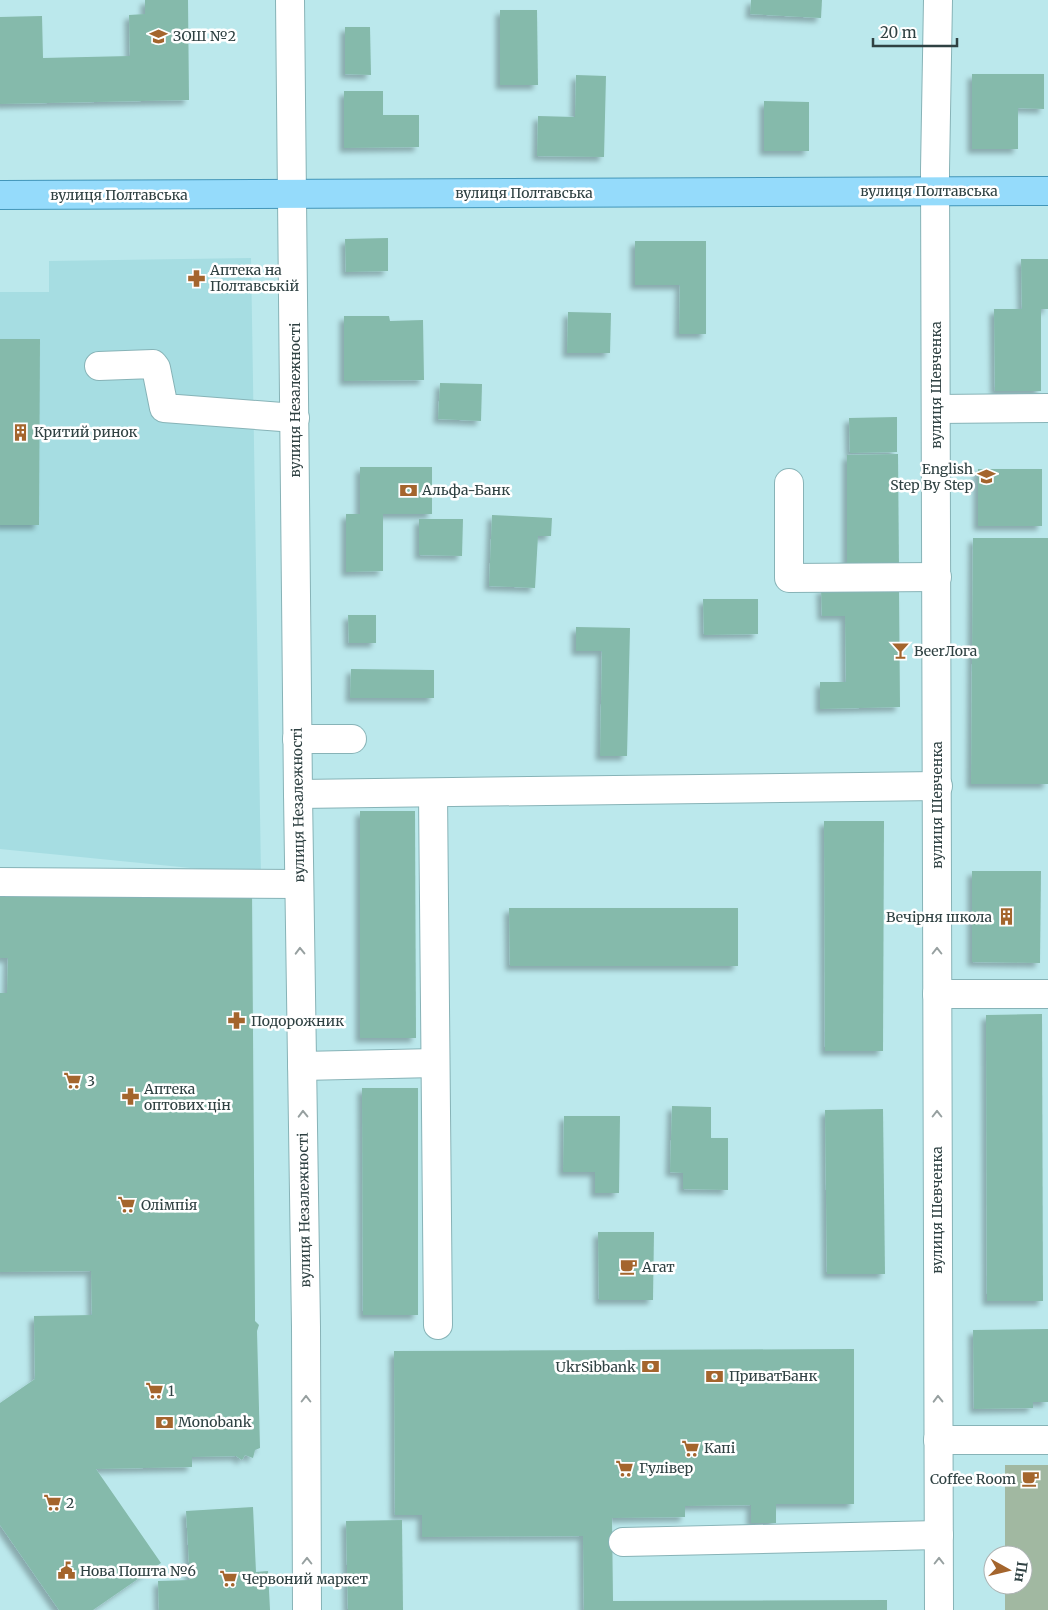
<svg xmlns="http://www.w3.org/2000/svg" width="1048" height="1610" font-family="Merriweather,serif">
<defs>
<filter id="shadow"><feDropShadow dx="-4.5" dy="4.5" stdDeviation="2.5" flood-color="#0004"/></filter>
</defs>
<rect width="100%" height="100%" fill="#bbe8ec"/>
<!-- built -->
<polygon fill="#a6dde2" points="251,258 261,875 0,849 0,292 49,292 49,261"/>
<!-- green -->
<polygon fill="#a1b8a1" points="1005,1465 1048,1465 1048,1610 1005,1610 1005,1585 1023,1585 1023,1555 1005,1555"/>
<!-- building -->
<g fill="#85baab" filter="url(#shadow)">
<polygon points="145,0 188,0 189,100 0,104 0,17 42,16 43,58 130,56 129,15 145,14"/>
<polygon points="751,0 822,0 821,18 750,14"/>
<polygon points="500,10 537,10 538,85 500,85"/>
<polygon points="345,27 370,27 371,75 345,74"/>
<polygon points="972,74 1044,74 1044,109 1018,108 1018,149 972,149"/>
<polygon points="576,75 606,76 604,157 537,156 538,116 575,117"/>
<polygon points="344,91 383,91 383,115 419,115 419,147 344,148"/>
<polygon points="764,101 809,102 809,151 764,151"/>
<polygon points="388,238 388,271 346,272 345,239"/>
<polygon points="635,241 706,241 706,334 679,334 680,285 635,285"/>
<polygon points="1021,259 1048,259 1048,309 1041,309 1041,391 995,391 994,309 1022,309"/>
<polygon points="568,312 611,313 610,353 567,353"/>
<polygon points="344,316 389,316 390,321 423,320 424,380 344,381"/>
<polygon points="0,339 40,339 39,525 0,525"/>
<polygon points="440,383 482,384 481,421 438,419"/>
<polygon points="897,417 897,452 850,453 849,418"/>
<polygon points="898,454 899,568 847,568 847,455"/>
<polygon points="360,467 432,467 432,514 383,514 383,571 346,572 346,514 360,514"/>
<rect x="978" y="469" width="64" height="57"/>
<polygon points="492,515 552,518 551,536 538,536 535,588 489,586"/>
<polygon points="419,519 463,519 462,556 419,555"/>
<polygon points="973,538 1048,538 1048,784 971,784"/>
<polygon points="899,588 900,707 820,709 820,682 846,682 845,616 822,616 821,589"/>
<polygon points="703,599 758,599 758,634 704,635"/>
<polygon points="348,615 376,615 376,643 349,643"/>
<polygon points="576,627 630,628 627,756 600,756 602,651 576,651"/>
<polygon points="351,669 434,670 434,698 350,698"/>
<polygon points="360,811 415,811 416,1038 360,1038"/>
<polygon points="824,821 884,821 883,1051 825,1051"/>
<polygon points="972,871 1041,871 1040,963 972,962"/>
<polygon points="252,890 255,1313 255,1321 259,1325 257,1331 260,1448 255,1450 253,1458 245,1455 242,1460 236,1456 192,1457 192,1467 96,1469 161,1563 93,1610 59,1610 0,1525 0,1403 35,1379 34,1316 92,1315 91,1271 0,1272 0,993 7,993 8,958 0,958 0,892"/>
<polygon points="509,908 738,908 738,966 510,966"/>
<polygon points="1042,1014 1043,1301 987,1301 986,1015"/>
<polygon points="362,1088 418,1088 418,1315 363,1315"/>
<polygon points="672,1106 711,1107 711,1138 728,1138 728,1190 683,1189 683,1173 670,1172"/>
<polygon points="883,1109 885,1274 827,1274 825,1110"/>
<polygon points="564,1116 620,1116 619,1193 595,1193 595,1172 563,1172"/>
<polygon points="598,1232 654,1232 653,1300 599,1300"/>
<polygon points="1048,1329 1048,1402 1033,1402 1033,1408 974,1409 973,1330"/>
<polygon points="854,1349 854,1504 776,1504 776,1523 751,1523 751,1505 685,1506 685,1517 612,1518 613,1601 887,1600 887,1610 584,1610 583,1536 422,1537 422,1515 395,1515 394,1351"/>
<polygon points="253,1507 256,1572 268,1571 270,1610 159,1610 158,1581 190,1580 186,1511"/>
<polygon points="402,1520 403,1610 348,1610 346,1521"/>
</g>
<g fill="none" stroke-linecap="round" stroke-linejoin="round">
<defs>
<g id="minor">
<polyline points="290,0 298,794 306,1327 307,1610"/>
<polyline points="938,0 935,170 939,1610"/>
<polyline points="99,366 153,364 156,368 164,408 295,418"/>
<polyline points="936,409 1048,408"/>
<polyline points="789,483 789,578 937,577"/>
<polyline points="297,739 352,739"/>
<polyline points="433,793 438,1325"/>
<polyline points="298,794 938,786"/>
<polyline points="0,882 299,884"/>
<polyline points="937,994 1048,994"/>
<polyline points="302,1066 435,1063"/>
<polyline points="938,1440 1048,1440"/>
<polyline points="623,1542 939,1535"/>
</g>
<polyline id="major" points="0,195 1048,191"/>
</defs>
<!-- minor casing -->
<use href="#minor" stroke="#87b3b7" stroke-width="30"/>
<!-- major casing -->
<use href="#major" stroke="#4396b9" stroke-width="30"/>
<!-- minor -->
<use href="#minor" stroke="#fff" stroke-width="28"/>
<!-- major -->
<use href="#major" stroke="#95dbfb" stroke-width="28"/>
</g>
<!-- one-way arrows -->
<defs><path id="oneway-chevron" d="M-2-3.5L2.5 0L-2 3.5" fill="none" stroke-width="1.6" stroke-linecap="round" stroke-linejoin="round" transform="scale(1.25)"/></defs>
<g stroke="#97a0a0">
<use href="#oneway-chevron" transform="translate(300 951) rotate(-91)"/>
<use href="#oneway-chevron" transform="translate(937 951) rotate(-90)"/>
<use href="#oneway-chevron" transform="translate(303 1114) rotate(-91)"/>
<use href="#oneway-chevron" transform="translate(937 1114) rotate(-90)"/>
<use href="#oneway-chevron" transform="translate(306 1399) rotate(-90)"/>
<use href="#oneway-chevron" transform="translate(938 1399) rotate(-91)"/>
<use href="#oneway-chevron" transform="translate(307 1561) rotate(-90)"/>
<use href="#oneway-chevron" transform="translate(939 1561) rotate(-90)"/>
</g>
<!-- icons -->
<defs>
<symbol id="school-bare" viewBox="-9 -9 18 18"><path d="M0-5L7-2L0 1L-7-2ZM-4 1L0 2.5L4 1V4Q0 6-4 4Z" fill="#a4652d" stroke="#fff" stroke-width="2.5" paint-order="stroke"/></symbol>
<symbol id="pharmacy-bare" viewBox="-9 -9 18 18"><path d="M-2-6h4v4h4v4h-4v4h-4v-4h-4v-4h4Z" fill="#a4652d" stroke="#fff" stroke-width="2.5" paint-order="stroke"/></symbol>
<symbol id="building-bare" viewBox="-9 -9 18 18"><path d="M-4-6H4V6H1V3H-1V6H-4ZM-2.5-4.3h1.7v1.8h-1.7ZM.8-4.3h1.7v1.8H.8ZM-2.5-1h1.7V.8h-1.7ZM.8-1h1.7V.8H.8Z" fill="#a4652d" stroke="#fff" stroke-width="2.5" paint-order="stroke"/></symbol>
<symbol id="bank-bare" viewBox="-9 -9 18 18"><path d="M-6-4H6V4H-6ZM0-2.3a2.3 2.3 0 1 0 0 4.6a2.3 2.3 0 1 0 0-4.6Z" fill="#a4652d" stroke="#fff" stroke-width="2.5" paint-order="stroke"/></symbol>
<symbol id="bar-bare" viewBox="-9 -9 18 18"><path d="M-6-5H6L.8 .8V4.5H3.5V6h-7V4.5H-.8V.8Z" fill="#a4652d" stroke="#fff" stroke-width="2.5" paint-order="stroke"/></symbol>
<symbol id="supermarket-bare" viewBox="-9 -9 18 18"><path d="M-6-5.5h2.5l.6 2H6L4.5 2H-2.5L-4.4-4H-6ZM-1.5 3.2a1.3 1.3 0 1 0 .1 0ZM3 3.2a1.3 1.3 0 1 0 .1 0Z" fill="#a4652d" stroke="#fff" stroke-width="2.5" paint-order="stroke"/></symbol>
<symbol id="cafe-bare" viewBox="-9 -9 18 18"><path d="M-5.5-4.5H6V0H3Q3 3.5 0 3.5H-2.5Q-5.5 3.5-5.5 0ZM3-3.2v2h1.7v-2ZM-6 4.5H4V6H-6Z" fill="#a4652d" stroke="#fff" stroke-width="2.5" paint-order="stroke"/></symbol>
<symbol id="civic-bare" viewBox="-9 -9 18 18"><path d="M-.6-6.5H3V-4.5H.6V-3L4-1V1h2V6H-6V1h2V-1L-.6-3ZM-1.2 2.5V6h2.4V2.5Z" fill="#a4652d" stroke="#fff" stroke-width="2.5" paint-order="stroke"/></symbol>
</defs>
<g fill-rule="evenodd">
<use href="#school-bare" x="146" y="24" width="25" height="25"/>
<use href="#pharmacy-bare" x="184" y="266" width="25" height="25"/>
<use href="#building-bare" x="8" y="420" width="25" height="25"/>
<use href="#school-bare" x="974" y="464" width="25" height="25"/>
<use href="#bank-bare" x="396" y="478" width="25" height="25"/>
<use href="#bar-bare" x="888" y="638" width="25" height="25"/>
<use href="#building-bare" x="994" y="904" width="25" height="25"/>
<use href="#pharmacy-bare" x="224" y="1008" width="25" height="25"/>
<use href="#supermarket-bare" x="60" y="1068" width="25" height="25"/>
<use href="#pharmacy-bare" x="118" y="1084" width="25" height="25"/>
<use href="#supermarket-bare" x="114" y="1192" width="25" height="25"/>
<use href="#cafe-bare" x="616" y="1254" width="25" height="25"/>
<use href="#bank-bare" x="638" y="1354" width="25" height="25"/>
<use href="#bank-bare" x="702" y="1364" width="25" height="25"/>
<use href="#supermarket-bare" x="142" y="1378" width="25" height="25"/>
<use href="#bank-bare" x="152" y="1410" width="25" height="25"/>
<use href="#supermarket-bare" x="678" y="1436" width="25" height="25"/>
<use href="#supermarket-bare" x="612" y="1456" width="25" height="25"/>
<use href="#cafe-bare" x="1018" y="1466" width="25" height="25"/>
<use href="#supermarket-bare" x="40" y="1490" width="25" height="25"/>
<use href="#civic-bare" x="54" y="1558" width="25" height="25"/>
<use href="#supermarket-bare" x="216" y="1566" width="25" height="25"/>
</g>
<g text-anchor="middle" dominant-baseline="central" stroke-width="5" stroke-linejoin="round" paint-order="stroke">
<!-- poi labels -->
<g font-size="14" fill="#2f4142" stroke="#fff" text-anchor="start">
<text x="173" y="36">ЗОШ №2</text>
<text x="210" y="270">Аптека на<tspan x="210" dy="16">Полтавській</tspan></text>
<text x="34" y="432">Критий ринок</text>
<text x="973" y="469" text-anchor="end">English<tspan x="973" dy="16">Step By Step</tspan></text>
<text x="422" y="490">Альфа-Банк</text>
<text x="914" y="651">BeerЛога</text>
<text x="992" y="917" text-anchor="end">Вечірня школа</text>
<text x="251" y="1021">Подорожник</text>
<text x="87" y="1081">3</text>
<text x="144" y="1089">Аптека<tspan x="144" dy="16">оптових цін</tspan></text>
<text x="141" y="1205">Олімпія</text>
<text x="642" y="1267">Агат</text>
<text x="636" y="1367" text-anchor="end">UkrSibbank</text>
<text x="729" y="1376">ПриватБанк</text>
<text x="168" y="1391">1</text>
<text x="178" y="1422">Monobank</text>
<text x="704" y="1448">Капі</text>
<text x="639" y="1468">Гулівер</text>
<text x="1016" y="1479" text-anchor="end">Coffee Room</text>
<text x="66" y="1503">2</text>
<text x="80" y="1571">Нова Пошта №6</text>
<text x="242" y="1579">Червоний маркет</text>
</g>
<!-- street labels -->
<g font-size="14" fill="#2f4142" stroke="#fff">
<text x="929" y="191">вулиця Полтавська</text>
<text x="524" y="193">вулиця Полтавська</text>
<text x="119" y="195">вулиця Полтавська</text>
<text transform="translate(936 385) rotate(-90)">вулиця Шевченка</text>
<text transform="translate(295 400) rotate(-90)">вулиця Незалежності</text>
<text transform="translate(298 805) rotate(-91)">вулиця Незалежності</text>
<text transform="translate(937 805) rotate(-90)">вулиця Шевченка</text>
<text transform="translate(304 1210) rotate(-91)">вулиця Незалежності</text>
<text transform="translate(937 1210) rotate(-90)">вулиця Шевченка</text>
</g>
</g>
<!-- north arrow -->
<g transform="translate(1008 1570) rotate(98)"><circle r="24" fill="#ffffff" stroke="#acb3b3"/>
<path d="M0-4L9 19L0 12L-9 19Z" fill="#a4652d"/>
<text y="-8" font-size="14" font-weight="bold" text-anchor="middle" fill="#2f4142">Пн</text>
</g>
<!-- scale -->
<path d="M873 38v8h84v-8" fill="none" stroke="#2f4142" stroke-width="2.5"/>
<text x="880" y="38" font-size="15" fill="#2f4142" stroke="#ffffff" stroke-width="4" paint-order="stroke">20 m</text>
</svg>
